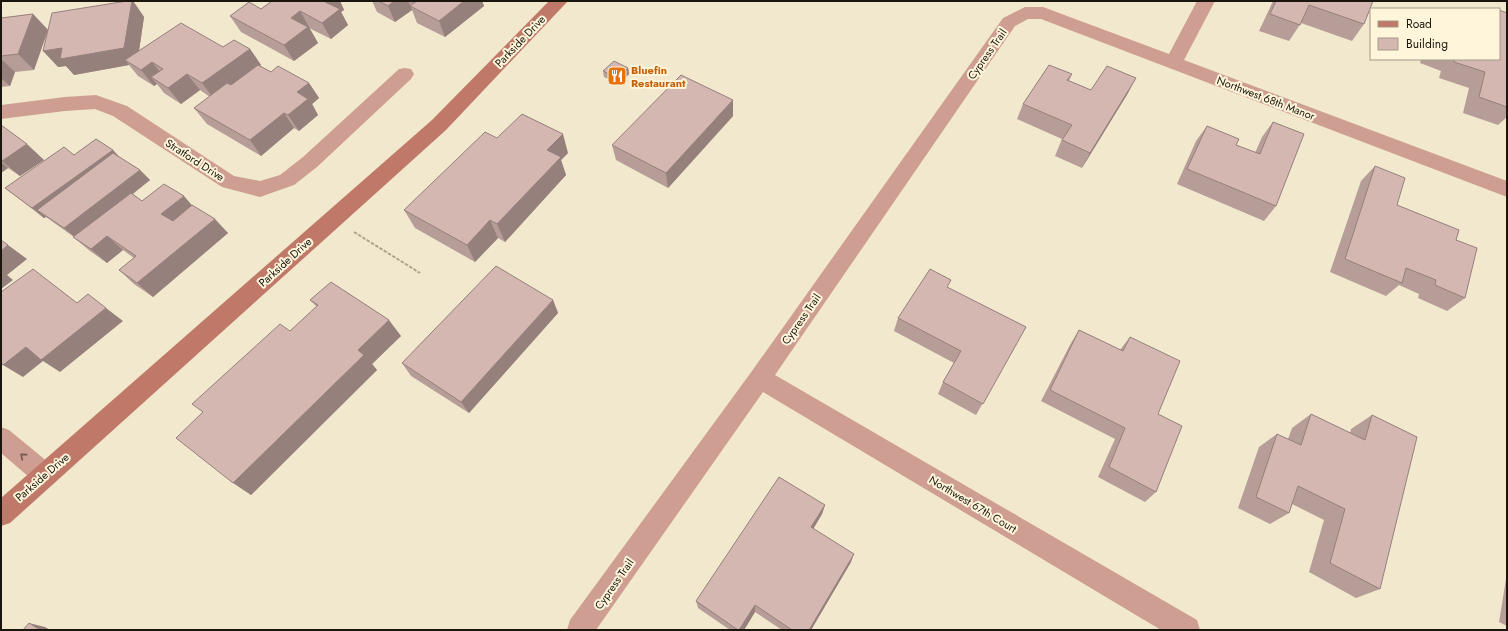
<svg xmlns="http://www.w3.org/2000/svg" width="1508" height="631" font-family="Jost,sans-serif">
<rect width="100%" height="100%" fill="#f1e8ce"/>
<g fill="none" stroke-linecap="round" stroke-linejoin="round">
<!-- path -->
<polyline stroke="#ada691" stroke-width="2" stroke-dasharray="3.5 1.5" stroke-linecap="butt" points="354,232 420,273"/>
<!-- street -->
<g fill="#cf9e92" fill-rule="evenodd">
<polygon points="1197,1 1215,1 1184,60 1507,181 1507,197 1041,19 1028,19 1015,26 775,375 1197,620 1200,630 1161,630 763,392 596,630 567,630 570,620 752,371 1003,18 1025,7 1043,7 1169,54"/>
<polygon points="405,68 411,69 414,74 411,79 317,167 294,185 260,197 222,187 113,116 95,109 65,111 1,119 1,105 65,97 96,95 127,106 234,176 260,181 280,175 303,157 399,69"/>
<polygon points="1,427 9,430 54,467 57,475 54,483 45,487 36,483 1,453"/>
</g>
<!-- secondary -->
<polygon fill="#c07968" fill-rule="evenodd" points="549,1 568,1 446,130 10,523 1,526 1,498 432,120"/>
</g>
<!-- wall -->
<g fill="#b79d98">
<polygon points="127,1 133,1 144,17 139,51 223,47 250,49 261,65 260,66 271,72 309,83 319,98 312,104 318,115 299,131 294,128 261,156 207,124 194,108 210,97 200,90 181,104 164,93 157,84 154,86 138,76 129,65 74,75 66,66 58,67"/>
<polygon points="269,1 340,1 344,10 341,12 348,25 331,39 309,28 318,43 294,61 241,32 230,16 261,9 270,2"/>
<polygon points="372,1 482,1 484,6 445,37 417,23 412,10 395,22 377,12"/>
<polygon points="1273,1 1373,1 1364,24 1352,41 1301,23 1289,41 1259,31"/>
<polygon points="1507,13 1507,117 1498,125 1463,113 1469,88 1439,78 1441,71 1420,63 1421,59 1499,59"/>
<polygon points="33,14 48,30 34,70 15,72 10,86 1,87 1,18"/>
<polygon points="628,68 629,74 619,84 604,77 603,71"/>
<polygon points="1072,74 1069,81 1091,90 1128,93 1082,168 1055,156 1062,139 1017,119 1023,104"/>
<polygon points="733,100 733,116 668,188 616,160 612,145"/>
<polygon points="1273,122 1276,206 1264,221 1177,184 1196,141 1207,126 1236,145 1255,153 1262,137"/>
<polygon points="1,125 44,160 20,176 8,168 1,173"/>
<polygon points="497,138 568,153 561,160 566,175 505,242 498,238 475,262 415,228 404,210"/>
<polygon points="113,150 118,156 140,170 150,180 133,194 142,201 192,205 228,233 153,297 134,284 119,270 134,258 123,250 107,263 90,251 73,237 74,237 46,217 44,218 5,188 74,155"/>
<polygon points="1375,166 1397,205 1456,240 1465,298 1447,311 1418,298 1419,294 1399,285 1386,296 1330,272 1361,181"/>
<polygon points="948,288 1026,327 976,415 938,394 943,382 954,363 894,331 898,318"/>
<polygon points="310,300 401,336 372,364 377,370 251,495 203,412 290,331 317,307"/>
<polygon points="553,300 558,313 469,413 411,376 402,363"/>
<polygon points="1079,330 1120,350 1130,337 1158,414 1156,492 1145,502 1098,477 1115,439 1041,401 1071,343"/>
<polygon points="1311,414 1350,433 1351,429 1372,415 1380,589 1356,598 1309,572 1324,520 1292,504 1289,513 1270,524 1238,508 1259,447 1277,434 1288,439 1292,428"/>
<polygon points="825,505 822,514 813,529 851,562 811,630 782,630 755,612 744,630 730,630 698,608 696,601"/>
<polygon points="1507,573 1507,626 1499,622"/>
</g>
<!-- shaded-wall -->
<g fill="#95807c">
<polygon points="132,1 133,1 144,17 137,64 125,60 129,65 74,75 66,66 58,67 43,51"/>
<polygon points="326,1 340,1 344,10 341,12 348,25 331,39 322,23 325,2"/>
<polygon points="394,1 408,1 412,10 395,22 388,6"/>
<polygon points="464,1 482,1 484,6 445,37 439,21"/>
<polygon points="300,11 318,43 294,61 284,45 291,18"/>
<polygon points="33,14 48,30 34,70 18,54"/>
<polygon points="250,49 261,65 214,99 202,83"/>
<polygon points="1,59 15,72 10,86 1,78"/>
<polygon points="152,62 165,78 151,77 157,84 154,86 141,70"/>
<polygon points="628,68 629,74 619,84 618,78"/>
<polygon points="187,74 200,90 181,104 168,88"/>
<polygon points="1136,78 1128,93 1082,168 1090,153"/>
<polygon points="309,83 319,98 312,104 318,115 299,131 288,115 297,92"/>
<polygon points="733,100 733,116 668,188 666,173"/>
<polygon points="284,113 294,128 261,156 250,140"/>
<polygon points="563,134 568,153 561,160 566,175 505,242 497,224 547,150"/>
<polygon points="27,144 44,160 20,176 2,161"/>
<polygon points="113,150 123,161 37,210 46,217 44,218 32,208"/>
<polygon points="1,162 8,168 1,173"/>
<polygon points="140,170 150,180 76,238 64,228"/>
<polygon points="184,196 197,211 176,228 161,214"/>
<polygon points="215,219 228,233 153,297 137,283"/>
<polygon points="490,220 498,238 475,262 467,245"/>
<polygon points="107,236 123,250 107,263 91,249"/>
<polygon points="8,245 27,259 7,275 13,280 1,289 1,251"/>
<polygon points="553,300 558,313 469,413 461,402"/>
<polygon points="106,308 123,321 60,372 43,361 23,377 3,365 26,347"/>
<polygon points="389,320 401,336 372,364 377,370 251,495 233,483 358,350"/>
<polygon points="825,505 822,514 809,536 811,527"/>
<polygon points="854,554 851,562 811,630 809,630"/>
<polygon points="755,605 755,612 744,630 739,630"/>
<polygon points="29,623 45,627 50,630 40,630"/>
</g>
<!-- building -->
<g fill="#d5b7b1" stroke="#95807c">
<polygon points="127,1 132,1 124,48 60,59 62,48 43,51 52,13"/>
<polygon points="272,1 326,1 325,2 340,9 322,23 300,11 291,18 308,27 284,45 230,16 249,2 261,9"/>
<polygon points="379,1 394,1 388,6"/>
<polygon points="417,1 464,1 439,21 410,6"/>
<polygon points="1276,1 1373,1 1364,24 1309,5 1300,25 1270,14"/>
<polygon points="1499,10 1507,13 1507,107 1479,97 1485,72 1454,62 1455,59 1499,59"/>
<polygon points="33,14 18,54 1,56 1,18"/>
<polygon points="181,23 223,47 234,40 250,49 202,83 187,74 168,88 151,77 163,69 152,62 141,70 125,60"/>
<polygon points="614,61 628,68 618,78 603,71"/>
<polygon points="258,65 271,72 278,66 309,83 297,92 308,99 288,115 284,113 250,140 194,108 227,83 231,85"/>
<polygon points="1049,65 1072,74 1067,80 1091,90 1107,66 1136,78 1090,153 1062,140 1072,125 1023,104"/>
<polygon points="681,75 733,100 666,173 612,145"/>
<polygon points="522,114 563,134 547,150 561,157 497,224 490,220 467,245 404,210 485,132 497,138"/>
<polygon points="1273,122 1304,134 1276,206 1187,169 1207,126 1239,139 1236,145 1260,154"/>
<polygon points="1,125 27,144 2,161 1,160"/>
<polygon points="96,139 113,150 32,208 5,188 64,147 74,155"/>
<polygon points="113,153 140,170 64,228 37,210"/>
<polygon points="1375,166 1405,178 1397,205 1459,230 1456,240 1477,248 1465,298 1435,285 1436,280 1406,268 1402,283 1345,259"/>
<polygon points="164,184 184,196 161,214 173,221 192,205 215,219 137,283 119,270 136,256 107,236 91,249 73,237 131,193 142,201"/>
<polygon points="1,240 8,245 1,251"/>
<polygon points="496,266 553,300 461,402 402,363"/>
<polygon points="33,269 77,303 88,294 106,308 41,360 26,347 3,365 1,363 1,292"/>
<polygon points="930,269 951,280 947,287 1026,327 983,404 943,382 961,351 898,318"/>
<polygon points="331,282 389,320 358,350 364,355 233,483 176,438 203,412 192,404 280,324 290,331 318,305 310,300"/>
<polygon points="1079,330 1123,351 1130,337 1180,361 1158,414 1182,426 1156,492 1109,467 1125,428 1050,390"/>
<polygon points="1311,414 1365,440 1372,415 1417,437 1380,589 1330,563 1345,509 1298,486 1289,513 1256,497 1277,434 1301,445"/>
<polygon points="779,477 825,505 811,527 854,554 809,630 792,630 755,605 739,630 738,630 696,601"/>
<polygon points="29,623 40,630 23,630"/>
</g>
<!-- one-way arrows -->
<defs><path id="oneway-chevron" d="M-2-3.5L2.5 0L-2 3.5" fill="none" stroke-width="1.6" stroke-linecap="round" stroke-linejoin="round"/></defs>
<use stroke="#745a50" href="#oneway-chevron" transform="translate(23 456) rotate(-140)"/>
<!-- icons -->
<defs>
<symbol id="restaurant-square" viewBox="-11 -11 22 22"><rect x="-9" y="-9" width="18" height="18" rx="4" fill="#e8710a" stroke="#fef5db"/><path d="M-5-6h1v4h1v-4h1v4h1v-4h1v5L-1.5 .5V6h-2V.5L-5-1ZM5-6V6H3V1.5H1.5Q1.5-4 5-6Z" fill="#fff"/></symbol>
</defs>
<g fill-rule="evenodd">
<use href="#restaurant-square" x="606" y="65" width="22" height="22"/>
</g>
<g text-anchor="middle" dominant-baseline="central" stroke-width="4" stroke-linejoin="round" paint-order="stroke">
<!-- street labels -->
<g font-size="11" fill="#1a160d" stroke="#fef5db">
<text transform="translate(520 41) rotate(-46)">Parkside Drive</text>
<text transform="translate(987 54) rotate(-55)">Cypress Trail</text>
<text transform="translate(1266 98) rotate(21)">Northwest 68th Manor</text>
<text transform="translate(195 160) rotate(33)">Stratford Drive</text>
<text transform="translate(285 262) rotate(-42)">Parkside Drive</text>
<text transform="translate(801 319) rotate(-55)">Cypress Trail</text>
<text transform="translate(42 477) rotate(-41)">Parkside Drive</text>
<text transform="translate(973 504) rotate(31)">Northwest 67th Court</text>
<text transform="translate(614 584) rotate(-55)">Cypress Trail</text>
</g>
<!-- food labels -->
<g font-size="11" font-weight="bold" fill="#c56008" stroke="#fef5db" text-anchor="start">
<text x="631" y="70">Bluefin<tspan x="631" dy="13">Restaurant</tspan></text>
</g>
</g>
<!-- border -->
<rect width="1508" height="631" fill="none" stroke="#1a160d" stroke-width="4"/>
<!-- legend -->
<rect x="1370" y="8" width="130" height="52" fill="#fef5db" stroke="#a39c89"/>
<rect x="1378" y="21" width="20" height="6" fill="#c07968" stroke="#a39c89"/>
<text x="1406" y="28" font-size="12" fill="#1a160d">Road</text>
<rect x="1378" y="38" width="20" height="12" fill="#d5b7b1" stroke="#a39c89"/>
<text x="1406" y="48" font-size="12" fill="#1a160d">Building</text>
</svg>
